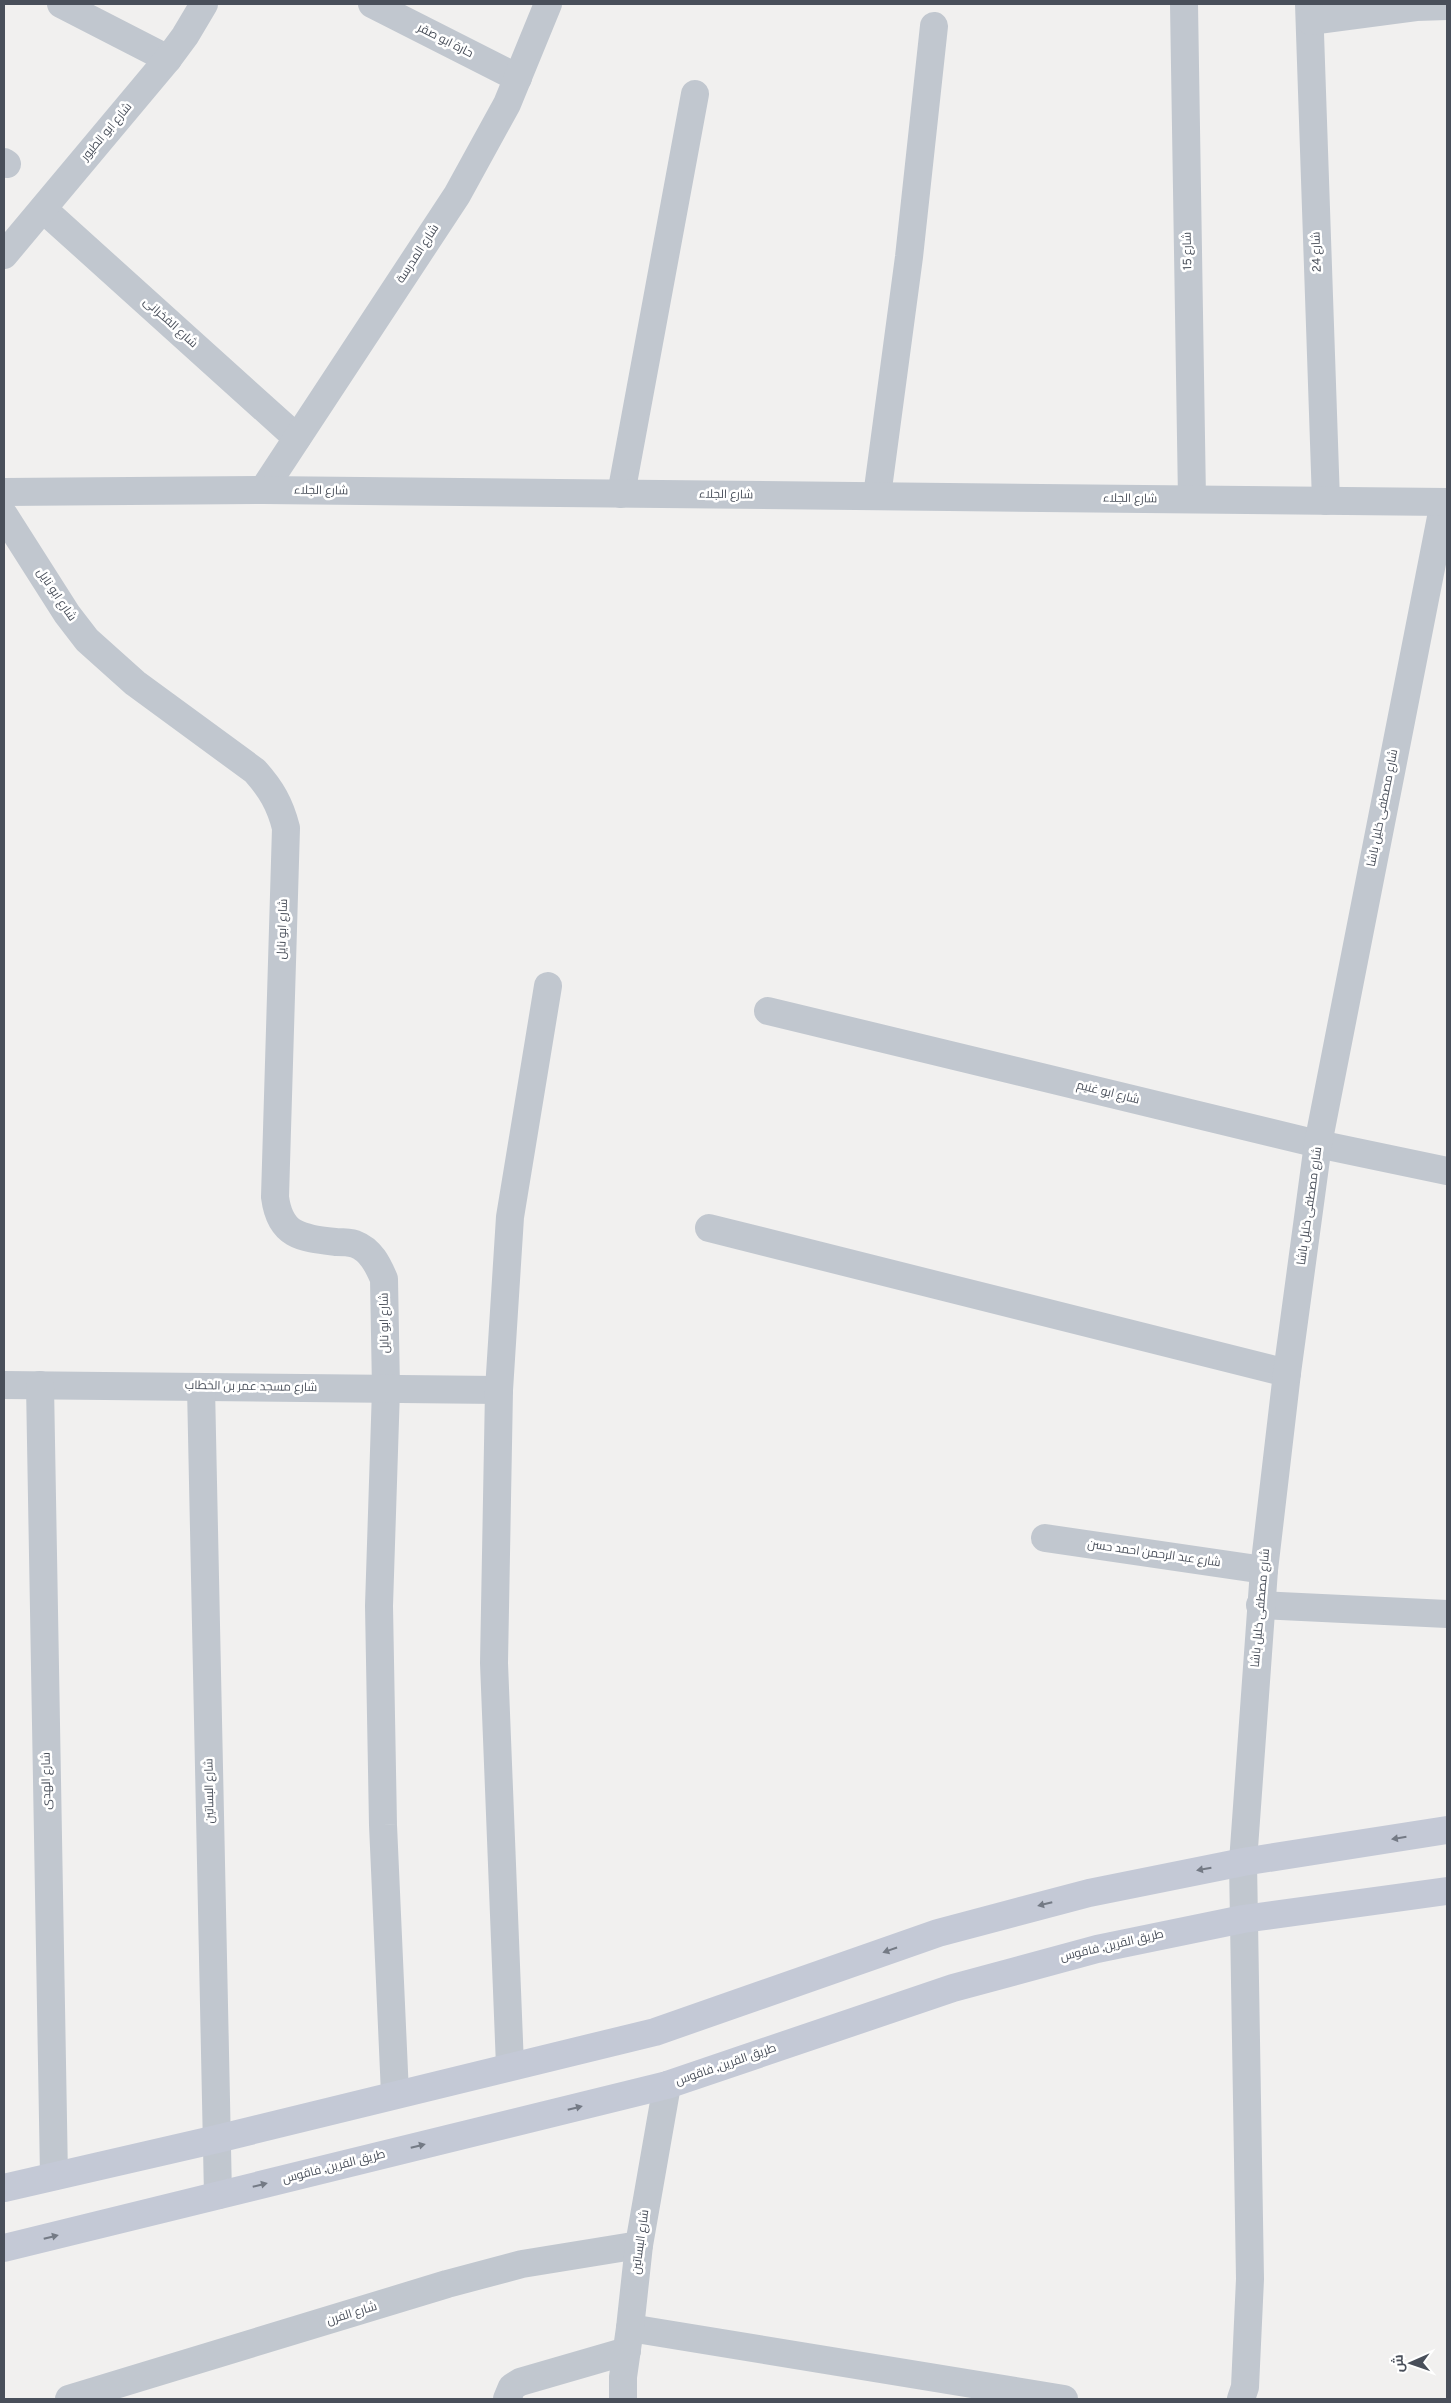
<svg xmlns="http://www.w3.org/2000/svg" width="1451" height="2403" font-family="Overpass,Cairo,sans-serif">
<rect width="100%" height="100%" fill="#f1f0ef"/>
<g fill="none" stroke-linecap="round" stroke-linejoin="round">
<!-- minor -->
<g stroke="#c1c7cf" stroke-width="28">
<polyline points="61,4 168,59"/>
<polyline points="372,4 518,78"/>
<polyline points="1184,4 1192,499"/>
<polyline points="1309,4 1326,501"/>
<polyline points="1310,21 1416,7 1447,6"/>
<polyline points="4,162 7,164"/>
<polyline points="43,209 297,438"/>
<polyline points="4,255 168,59 185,36 204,4"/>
<polyline points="263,490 457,195 507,104 548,4"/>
<polyline points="621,494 695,94"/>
<polyline points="877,496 909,257 934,26"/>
<path d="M4 515 67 614 87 640 135 683 255 771C271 789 280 804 286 828L275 1197C280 1236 301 1238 336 1242 341 1242 349 1242 355 1244 371 1250 378 1265 384 1279L386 1389 379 1606 383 1825 395 2094"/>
<polyline points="768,1011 1318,1144 1447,1171"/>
<polyline points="709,1228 1287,1373"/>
<polyline points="4,1385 499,1390"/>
<polyline points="40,1385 54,2176"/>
<polyline points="201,1387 218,2195"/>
<polyline points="1045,1538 1264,1570"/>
<polyline points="1260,1605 1447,1614"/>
<polyline points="510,2066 494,1663 499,1390 510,1217 548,986"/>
<polyline points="630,2328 1064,2399"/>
<polyline points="69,2399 447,2284 522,2264 639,2245"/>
<polyline points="507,2399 512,2387 520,2382 627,2351"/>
<polyline points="623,2399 623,2377 630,2328 639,2245 667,2085"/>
<polyline points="1241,2399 1245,2387 1250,2279 1243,1862 1264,1570 1287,1373 1318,1144 1444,502"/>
</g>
<!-- tertiary -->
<polyline stroke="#c1c7cf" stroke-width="28" points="4,492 263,490 1447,502"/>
<!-- secondary -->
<g stroke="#c4c9d6" stroke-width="28">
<polyline points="4,2188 217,2139 655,2032 938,1933 1089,1893 1243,1862 1447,1830"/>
<polyline points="4,2248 667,2085 953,1988 1097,1949 1243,1919 1447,1891"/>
</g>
</g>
<!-- one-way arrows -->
<defs><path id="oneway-solid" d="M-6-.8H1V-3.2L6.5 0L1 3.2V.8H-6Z" transform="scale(1.25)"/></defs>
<g fill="#747a85">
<use href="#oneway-solid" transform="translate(1399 1838) rotate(171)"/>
<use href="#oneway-solid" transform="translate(1204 1869) rotate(170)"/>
<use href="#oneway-solid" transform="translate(1045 1904) rotate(166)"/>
<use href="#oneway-solid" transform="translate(890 1950) rotate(161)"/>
<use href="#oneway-solid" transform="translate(575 2108) rotate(-14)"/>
<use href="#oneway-solid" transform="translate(418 2146) rotate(-14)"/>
<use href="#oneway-solid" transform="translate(260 2185) rotate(-14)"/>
<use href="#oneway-solid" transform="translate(51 2237) rotate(-14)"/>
</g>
<g text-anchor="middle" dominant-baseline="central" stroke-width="5" stroke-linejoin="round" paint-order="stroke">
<!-- street labels -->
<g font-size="12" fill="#494f5a" stroke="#fff">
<text transform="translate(445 41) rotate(27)">حارة ابو صقر</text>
<text transform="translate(107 132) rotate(-50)">شارع ابو الطيور</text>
<text transform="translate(1188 251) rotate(-91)">شارع 15</text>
<text transform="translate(1317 252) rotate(-92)">شارع 24</text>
<text transform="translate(418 254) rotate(-57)">شارع المدرسة</text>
<text transform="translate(170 323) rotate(42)">شارع الفخرانى</text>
<text transform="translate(321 491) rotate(1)">شارع الجلاء</text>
<text transform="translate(726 495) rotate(1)">شارع الجلاء</text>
<text transform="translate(1130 499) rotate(1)">شارع الجلاء</text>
<text transform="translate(56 595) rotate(56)">شارع ابو نايل</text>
<text transform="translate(1383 808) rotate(-79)">شارع مصطفى خليل باشا</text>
<text transform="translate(283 929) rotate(-88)">شارع ابو نايل</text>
<text transform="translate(1108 1093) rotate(14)">شارع ابو غنيم</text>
<text transform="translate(1310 1206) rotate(-82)">شارع مصطفى خليل باشا</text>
<text transform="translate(385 1323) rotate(-91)">شارع ابو نايل</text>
<text transform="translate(251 1387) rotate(1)">شارع مسجد عمر بن الخطاب</text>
<text transform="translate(1154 1554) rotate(8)">شارع عبد الرحمن احمد حسن</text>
<text transform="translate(1261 1608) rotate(-85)">شارع مصطفى خليل باشا</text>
<text transform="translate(47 1781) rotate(-91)">شارع الهدى</text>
<text transform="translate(210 1791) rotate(-91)">شارع البساتين</text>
<text transform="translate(1112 1946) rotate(-13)">طريق القرين, فاقوس</text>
<text transform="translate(726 2065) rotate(-19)">طريق القرين, فاقوس</text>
<text transform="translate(334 2167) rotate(-14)">طريق القرين, فاقوس</text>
<text transform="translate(641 2242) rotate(-82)">شارع البساتين</text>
<text transform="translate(352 2314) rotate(-17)">شارع الفرن</text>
</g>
</g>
<!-- border -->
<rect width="1451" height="2403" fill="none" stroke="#494f5a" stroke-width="10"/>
<!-- north arrow -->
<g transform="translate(1411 2363) rotate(268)" stroke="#ffffff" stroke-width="4" paint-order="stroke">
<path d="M0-4L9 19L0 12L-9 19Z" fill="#494f5a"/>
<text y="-8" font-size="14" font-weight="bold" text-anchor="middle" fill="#494f5a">ش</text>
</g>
</svg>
